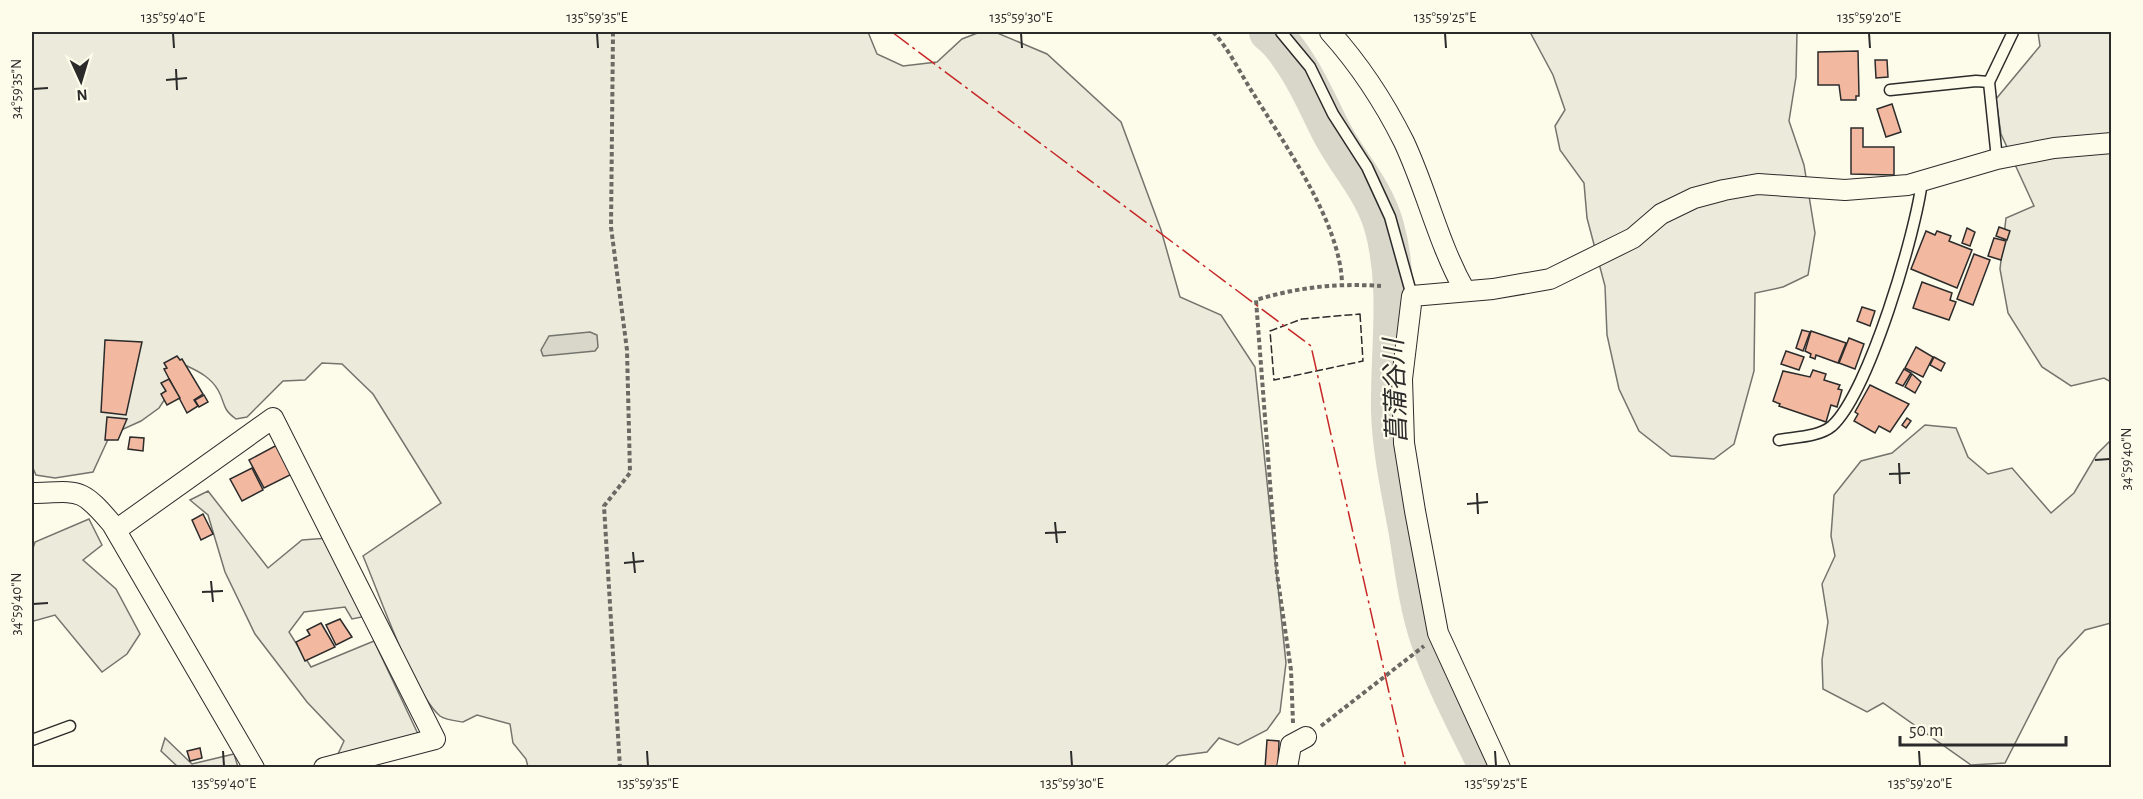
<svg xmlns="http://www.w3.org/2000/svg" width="2143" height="799" font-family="'Alegreya Sans','Noto Sans JP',sans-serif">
<rect width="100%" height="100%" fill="#fdfbea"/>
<!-- green -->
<g fill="#ecebdb" stroke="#74746e" stroke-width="1.5">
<path d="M32 32H868L877 54 903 66 937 62 962 39 980 32H995L1047 54 1121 122 1161 230 1180 297 1221 315 1255 367 1286 663 1280 712 1267 730 1238 745 1219 738 1207 752 1177 756 1164 767H528L526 759 513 743 510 724 477 715 463 722C456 721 445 720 440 716 413 693 379 593 363 556L441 503 373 394 342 364 322 363 305 380 283 381 247 417 236 419C221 408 226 404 218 390 211 378 200 372 187 366L159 408 141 421 110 435 93 472 55 478 36 475 32 466Z"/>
<polygon points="1530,32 1797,32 1796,77 1789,121 1804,165 1815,233 1808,275 1783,287 1755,293 1754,371 1734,444 1714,459 1671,456 1639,431 1619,389 1607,335 1605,286 1587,218 1584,183 1560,150 1555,126 1565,110 1553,75"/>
<polygon points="2038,32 2111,32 2111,382 2104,378 2071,386 2042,367 2008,313 2000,269 2006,218 2034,206 2001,134 1996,99 2040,46"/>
<polygon points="1925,425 1956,428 1968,457 1988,474 2012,468 2051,513 2074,493 2097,454 2111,440 2111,623 2085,630 2058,659 2005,763 1971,765 1883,703 1867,712 1823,689 1822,660 1828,622 1822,584 1835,556 1831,536 1834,495 1861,461 1892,453"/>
<polygon points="208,491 268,568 302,540 328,538 367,616 352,619 345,607 304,612 289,632 311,667 374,641 418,734 375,750 365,767 332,767 344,741 307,702 255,634 225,572 208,515 190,500"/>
<polygon points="89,519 102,545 83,560 116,589 140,634 127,654 102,672 55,615 34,621 32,619 32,551 35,542"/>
<polygon points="165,738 192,764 234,754 238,767 178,767 161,751"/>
</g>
<!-- water -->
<polygon fill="#d8d7c9" stroke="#74746e" stroke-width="1.5" points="590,332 597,335 598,347 595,351 543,356 541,350 549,336"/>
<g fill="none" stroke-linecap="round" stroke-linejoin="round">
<!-- river -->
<path stroke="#d8d7c9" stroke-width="40" d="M1269 32C1295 52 1316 101 1331 131 1348 164 1373 188 1384 226 1401 287 1390 349 1391 411 1392 449 1401 490 1408 528 1414 563 1418 601 1429 635 1444 681 1468 724 1489 768"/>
</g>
<!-- building -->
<g fill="#f2b8a0" stroke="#2b2b2b" stroke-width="1.5">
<polygon points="1858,51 1859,96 1856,96 1856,100 1841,100 1839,85 1818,85 1818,52"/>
<polygon points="1875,60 1887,60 1888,77 1876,78"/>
<polygon points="1892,104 1901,132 1886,137 1877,109"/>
<polygon points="1851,128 1863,128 1863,147 1894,147 1894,175 1851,174"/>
<polygon points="1999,227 2010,231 2007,240 1996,236"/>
<polygon points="1967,228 1975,232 1970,246 1962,243"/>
<polygon points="1926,231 1935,235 1937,231 1951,236 1949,241 1972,250 1957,288 1911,269"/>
<polygon points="1994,238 2006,241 2001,260 1988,256"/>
<polygon points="1974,254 1990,260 1973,305 1957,299"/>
<polygon points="1922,282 1952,293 1950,300 1956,302 1949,320 1913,308"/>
<polygon points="1862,307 1875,311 1870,326 1857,321"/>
<polygon points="1802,330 1810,332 1803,351 1796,348"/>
<polygon points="1811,331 1846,343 1838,363 1816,355 1815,359 1810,357 1811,354 1805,351"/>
<polygon points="1849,338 1864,344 1855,369 1839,363"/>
<polygon points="105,340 142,342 126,415 101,412"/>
<polygon points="1916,347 1933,357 1923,377 1905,368"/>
<polygon points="1786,351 1804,357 1799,370 1781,364"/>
<polygon points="177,356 180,360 182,359 203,394 194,400 198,406 187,413 164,369 167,368 164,363"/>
<polygon points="1934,357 1945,363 1941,371 1930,365"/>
<polygon points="1904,369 1911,373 1903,386 1896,383"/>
<polygon points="1813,370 1826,374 1824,380 1840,385 1838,389 1842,390 1837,407 1831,405 1826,422 1779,406 1780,404 1773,401 1783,371 1810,377"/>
<polygon points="1912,374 1921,382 1915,393 1905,387"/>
<polygon points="169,379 180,398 167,405 161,394 166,391 161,383"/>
<polygon points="1870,385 1909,404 1890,432 1879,426 1875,433 1854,421 1858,414 1855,412"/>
<polygon points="204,395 208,402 199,407 195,400"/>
<polygon points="107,417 127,419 118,440 105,440"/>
<polygon points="1907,418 1911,421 1906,428 1902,425"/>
<polygon points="130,437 144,438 143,451 128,449"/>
<polygon points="277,445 292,474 264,488 249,460"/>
<polygon points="252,468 263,490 242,501 230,479"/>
<polygon points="203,514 213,534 201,540 192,520"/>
<polygon points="340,619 352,637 336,645 326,625"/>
<polygon points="321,623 335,647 305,661 296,642 310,635 307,630"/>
<polygon points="1267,740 1279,741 1278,768 1265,768"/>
<polygon points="200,748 202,758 190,761 187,751"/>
</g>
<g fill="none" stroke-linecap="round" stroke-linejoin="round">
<defs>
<g id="lane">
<polyline points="1281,32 1310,67 1333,114 1367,167 1390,217 1412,296"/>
<polyline points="1890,90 1976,81 1989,82"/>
<polyline points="1997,159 1989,82 2013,32"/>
<path d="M1779 440C1795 437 1819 437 1832 426 1869 392 1916 232 1922 181"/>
<polyline points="32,740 70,726"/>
</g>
<g id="street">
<path d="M1330 32C1358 63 1385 104 1404 142 1427 191 1438 243 1465 291"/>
<path d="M32 493C79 492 80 486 112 524L254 768"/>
<polyline points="116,530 273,418 435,739 324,768"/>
<polyline points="1287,768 1291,745 1306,737"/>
<polyline points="1500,768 1438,633 1415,511 1404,443 1402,379 1412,296 1493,289 1550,279 1633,238 1661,214 1694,198 1724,190 1758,184 1845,190 1908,185 1997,159 2054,148 2112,143"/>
</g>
</defs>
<!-- lane casing -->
<use href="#lane" stroke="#2b2b2b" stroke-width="13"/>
<!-- street casing -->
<use href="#street" stroke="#2b2b2b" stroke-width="22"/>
<!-- path -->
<g stroke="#6a6964" stroke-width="4" stroke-dasharray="4.5 3" stroke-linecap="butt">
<polyline points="613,32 611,227 627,350 630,473 604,506 620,768"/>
<path d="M1213 32C1229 49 1240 73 1253 93 1285 145 1340 222 1342 283"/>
<path d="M1293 723 1291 670 1277 574 1256 300C1298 287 1338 283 1381 286"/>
<polyline points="1321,726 1424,646"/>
</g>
<!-- lane -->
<use href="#lane" stroke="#fdfbea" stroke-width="10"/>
<!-- street -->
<use href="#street" stroke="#fdfbea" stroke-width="20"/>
<!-- fence -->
<polygon stroke="#2b2b2b" stroke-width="1.5" stroke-dasharray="8 3" stroke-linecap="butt" points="1360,314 1363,361 1274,380 1270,331 1302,319"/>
<!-- power -->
<polyline stroke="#c62828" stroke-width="1.5" stroke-dasharray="21 4.5 3 4.5" stroke-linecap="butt" points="892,32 1311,346 1406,768"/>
</g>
<!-- ticks -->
<path fill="none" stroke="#2b2b2b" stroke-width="2" d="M173 33 174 48M597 33 598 48M1021 33 1022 48M1445 33 1446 48M1869 33 1870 48M176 69 177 90M166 80 187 78M33 89 48 88M2095 460 2110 459M1899 463 1900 484M1889 474 1910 473M1477 493 1478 514M1467 504 1488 502M1055 522 1057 543M1045 533 1066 532M633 552 635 573M624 563 644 561M211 581 213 602M202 592 223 591M33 604 48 603M223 751 224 766M647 751 648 766M1071 751 1072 766M1495 751 1496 766M1919 751 1920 766"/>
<g text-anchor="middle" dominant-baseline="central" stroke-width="4.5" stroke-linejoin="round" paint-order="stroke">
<!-- water labels -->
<g font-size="26" font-style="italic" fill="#2b2b2b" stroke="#fdfbea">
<text transform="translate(1396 391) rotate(-92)">菖蒲谷川</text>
</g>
</g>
<!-- border -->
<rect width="2143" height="799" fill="none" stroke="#fdfbea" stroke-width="66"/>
<!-- north arrow -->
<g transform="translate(81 81) rotate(176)" stroke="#fdfbea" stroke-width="4.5" paint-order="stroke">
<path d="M0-4.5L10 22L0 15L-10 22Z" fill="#2b2b2b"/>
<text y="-9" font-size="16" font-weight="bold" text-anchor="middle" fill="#2b2b2b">N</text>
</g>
<!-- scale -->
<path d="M1900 736v9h166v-9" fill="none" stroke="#2b2b2b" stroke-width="3"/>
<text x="1909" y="736" font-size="18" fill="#2b2b2b" stroke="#fdfbea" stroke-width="4.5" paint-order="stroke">50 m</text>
<rect x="33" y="33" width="2077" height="733" fill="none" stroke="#2b2b2b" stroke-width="2"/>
<g font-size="15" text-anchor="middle" fill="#2b2b2b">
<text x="173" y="22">135°59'40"E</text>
<text x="597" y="22">135°59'35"E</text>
<text x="1021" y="22">135°59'30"E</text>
<text x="1445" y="22">135°59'25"E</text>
<text x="1869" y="22">135°59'20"E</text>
<text transform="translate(16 89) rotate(-90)" y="5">34°59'35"N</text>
<text transform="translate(2126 459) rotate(-90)" y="5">34°59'40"N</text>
<text transform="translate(16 604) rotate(-90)" y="5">34°59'40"N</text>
<text x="224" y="788">135°59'40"E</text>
<text x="648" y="788">135°59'35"E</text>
<text x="1072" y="788">135°59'30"E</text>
<text x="1496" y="788">135°59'25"E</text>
<text x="1920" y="788">135°59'20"E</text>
</g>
</svg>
